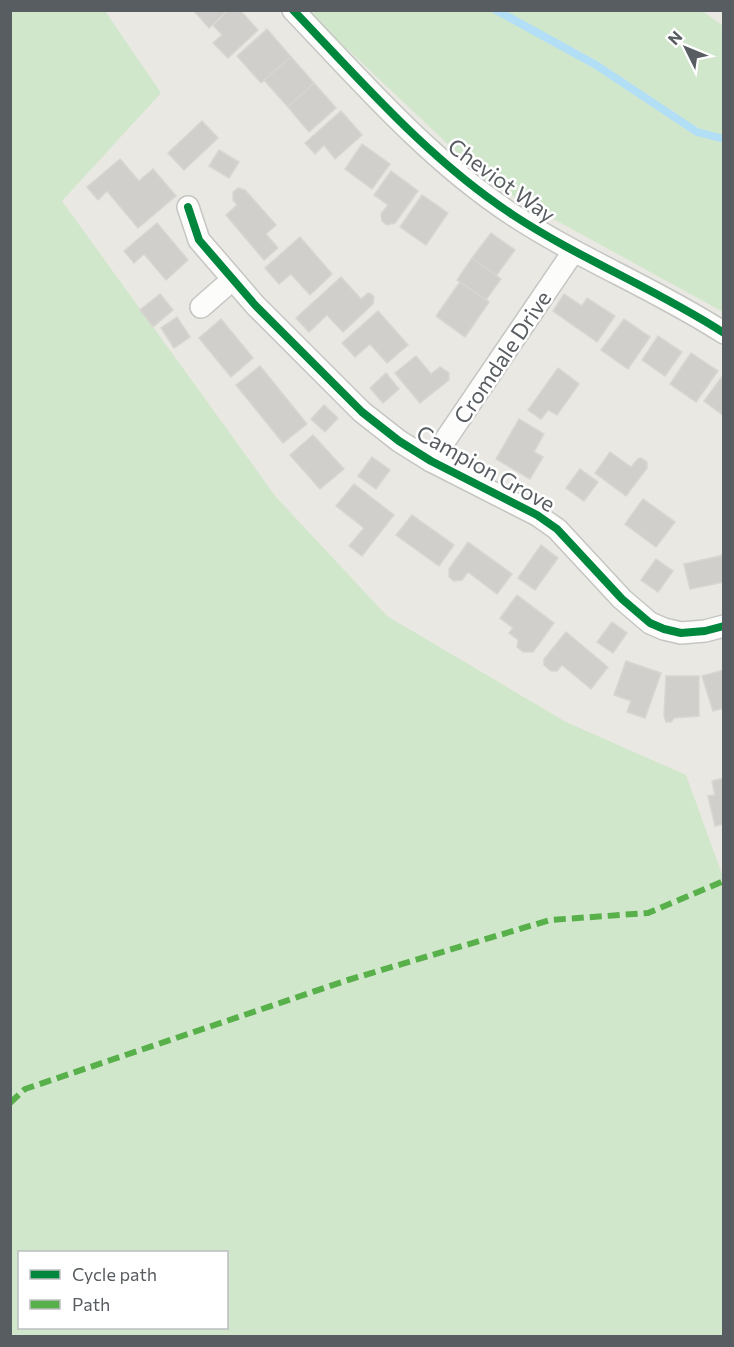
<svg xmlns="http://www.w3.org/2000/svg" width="734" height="1347" font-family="Commissioner,sans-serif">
<rect width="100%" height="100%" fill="#e9e8e2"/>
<!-- green -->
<g fill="#d1e7cc" fill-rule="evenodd">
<polygon points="701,10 723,26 723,312 490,184 307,11"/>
<path d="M10 11H105L161 93 62 201 276 497 387 616 566 722 686 775 723 877V1336H11ZM20 1252H226V1328H20Z"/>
</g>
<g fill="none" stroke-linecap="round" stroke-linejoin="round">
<!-- stream -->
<polyline stroke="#b3dff6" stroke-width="8" points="496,10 596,65 697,132 724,139"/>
</g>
<!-- building -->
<g fill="#d0cfcc" stroke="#d8d6d1" stroke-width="1.5">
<polygon points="193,10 228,10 209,28"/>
<polygon points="228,10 240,10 258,30 228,58 213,43 222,35 213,25"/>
<polygon points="267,29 291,57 261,83 237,56"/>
<polygon points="291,57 314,83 288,107 264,80"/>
<polygon points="314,83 336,108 309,132 288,107"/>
<polygon points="341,111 362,135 335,159 324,145 315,154 305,143"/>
<polygon points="202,121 218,138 184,170 168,153"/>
<polygon points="362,144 390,164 372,189 345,169"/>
<polygon points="219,150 239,162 229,178 209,166"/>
<polygon points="120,159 139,181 153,169 176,196 138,228 107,191 98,200 87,187"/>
<polygon points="391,171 418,191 395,223 387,225 382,221 381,214 388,205 374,195"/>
<polygon points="238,188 245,190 276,225 266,234 278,248 264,260 226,215 237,205 233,200 233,192"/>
<polygon points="422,195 448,213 426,245 400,227"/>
<polygon points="157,223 188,260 166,280 144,254 134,263 124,251"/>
<polygon points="491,233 515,250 496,276 472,258"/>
<polygon points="300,237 332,274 310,295 291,274 279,284 265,268"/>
<polygon points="472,258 501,279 486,300 457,280"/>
<polygon points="341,277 361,299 368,293 371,294 374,297 373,304 343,332 327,315 309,332 296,318"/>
<polygon points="460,282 489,302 465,337 436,316"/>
<polygon points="160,294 173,310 153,327 140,310"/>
<polygon points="564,294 582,306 587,298 615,316 597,342 553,311"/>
<polygon points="378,311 408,345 387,363 370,344 355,357 342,343"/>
<polygon points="177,317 190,337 174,348 161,328"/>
<polygon points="221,319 253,358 231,377 199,338"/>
<polygon points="624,319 650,337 628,369 601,350"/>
<polygon points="658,336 682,352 665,376 642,360"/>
<polygon points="691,353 718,371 696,402 670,384"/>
<polygon points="416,356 431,374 440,367 449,373 449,380 420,403 395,373"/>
<polygon points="260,366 307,424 283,443 236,385"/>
<polygon points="558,368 579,384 557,415 548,410 541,419 528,410"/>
<polygon points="386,373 399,389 383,403 370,388"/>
<polygon points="724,374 724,416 704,401"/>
<polygon points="324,405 338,418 325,432 311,419"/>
<polygon points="519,419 544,434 534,452 543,457 530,479 496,459"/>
<polygon points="313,435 344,469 320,489 290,455"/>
<polygon points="610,452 631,467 638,459 641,458 647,462 647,468 626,496 595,473"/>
<polygon points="372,457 390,470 376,489 358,476"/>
<polygon points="580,469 598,482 584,501 566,488"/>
<polygon points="354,484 394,515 362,556 349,546 364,528 336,506"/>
<polygon points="643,499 675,522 656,547 625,524"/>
<polygon points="412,515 454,545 439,566 396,535"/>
<polygon points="468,542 512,574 497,594 468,572 462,580 454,581 449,577 449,569"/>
<polygon points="541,545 558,558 535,590 518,578"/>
<polygon points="724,555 724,582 690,589 684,564"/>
<polygon points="656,559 673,571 658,592 641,580"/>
<polygon points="517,595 554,623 533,652 523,652 517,647 518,640 509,633 513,628 500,618"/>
<polygon points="612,622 627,633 613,653 597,642"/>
<polygon points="566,632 608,667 591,689 562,665 557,671 551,671 544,665 544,659"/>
<polygon points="626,661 661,673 645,718 627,712 631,701 614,695"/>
<polygon points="724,670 724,708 713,711 702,676"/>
<polygon points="666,676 699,676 699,716 674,718 671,722 666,722 664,716"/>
<polygon points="724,778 724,824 715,826 708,796 715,795 712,781"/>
</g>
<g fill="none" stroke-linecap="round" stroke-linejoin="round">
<defs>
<g id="street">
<path d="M293 10C362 82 429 160 513 215 580 259 656 289 724 333"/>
<polyline points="188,207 199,240 255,305 362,412 399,441 431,461 537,515 557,529 622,599 650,623 664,629 681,633 705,631 724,626"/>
<polyline points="201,307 232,280"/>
<polyline points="431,461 573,252"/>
</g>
</defs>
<!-- street casing -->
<use href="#street" stroke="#c5c5c3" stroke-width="24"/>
<!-- street -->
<use href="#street" stroke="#fcfcfb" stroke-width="21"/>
<!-- quiet -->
<polyline stroke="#58b04a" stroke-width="6" stroke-dasharray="12 6" stroke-linecap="butt" points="10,1103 25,1089 348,980 550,920 648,913 724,881"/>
<defs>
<g id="cycleway">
<path d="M293 10C362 82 429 160 513 215 580 259 656 289 724 333"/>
<polyline points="188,207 199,240 255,305 362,412 399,441 431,461 537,515 557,529 622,599 650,623 664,629 681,633 705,631 724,626"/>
</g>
</defs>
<!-- cycleway casing -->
<use href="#cycleway" stroke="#fff" stroke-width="11"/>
<!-- cycleway -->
<use href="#cycleway" stroke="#00873e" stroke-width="8"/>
</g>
<g text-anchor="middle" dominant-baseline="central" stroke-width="5" stroke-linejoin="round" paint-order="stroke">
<!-- street labels -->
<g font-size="22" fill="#585d61" stroke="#fff">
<text transform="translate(502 180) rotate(36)">Cheviot Way</text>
<text transform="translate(502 357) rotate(-56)">Cromdale Drive</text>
<text transform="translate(486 468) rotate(29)">Campion Grove</text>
</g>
</g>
<!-- border -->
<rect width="734" height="1347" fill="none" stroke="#585d61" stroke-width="24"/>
<!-- legend -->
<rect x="18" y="1251" width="210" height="78" fill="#ffffff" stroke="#bcbec0" stroke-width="1.5"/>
<rect x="30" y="1270" width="30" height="9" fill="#00873e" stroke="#bcbec0" stroke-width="1.5"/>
<text x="72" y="1281" font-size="18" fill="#585d61">Cycle path</text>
<rect x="30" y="1300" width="30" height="9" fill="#58b04a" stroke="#bcbec0" stroke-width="1.5"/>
<text x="72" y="1311" font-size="18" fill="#585d61">Path</text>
<!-- north arrow -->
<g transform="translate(686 48) rotate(313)" stroke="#ffffff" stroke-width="4.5" paint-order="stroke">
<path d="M0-4.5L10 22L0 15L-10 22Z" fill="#585d61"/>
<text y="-9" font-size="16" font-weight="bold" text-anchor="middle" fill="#585d61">N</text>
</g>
</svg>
